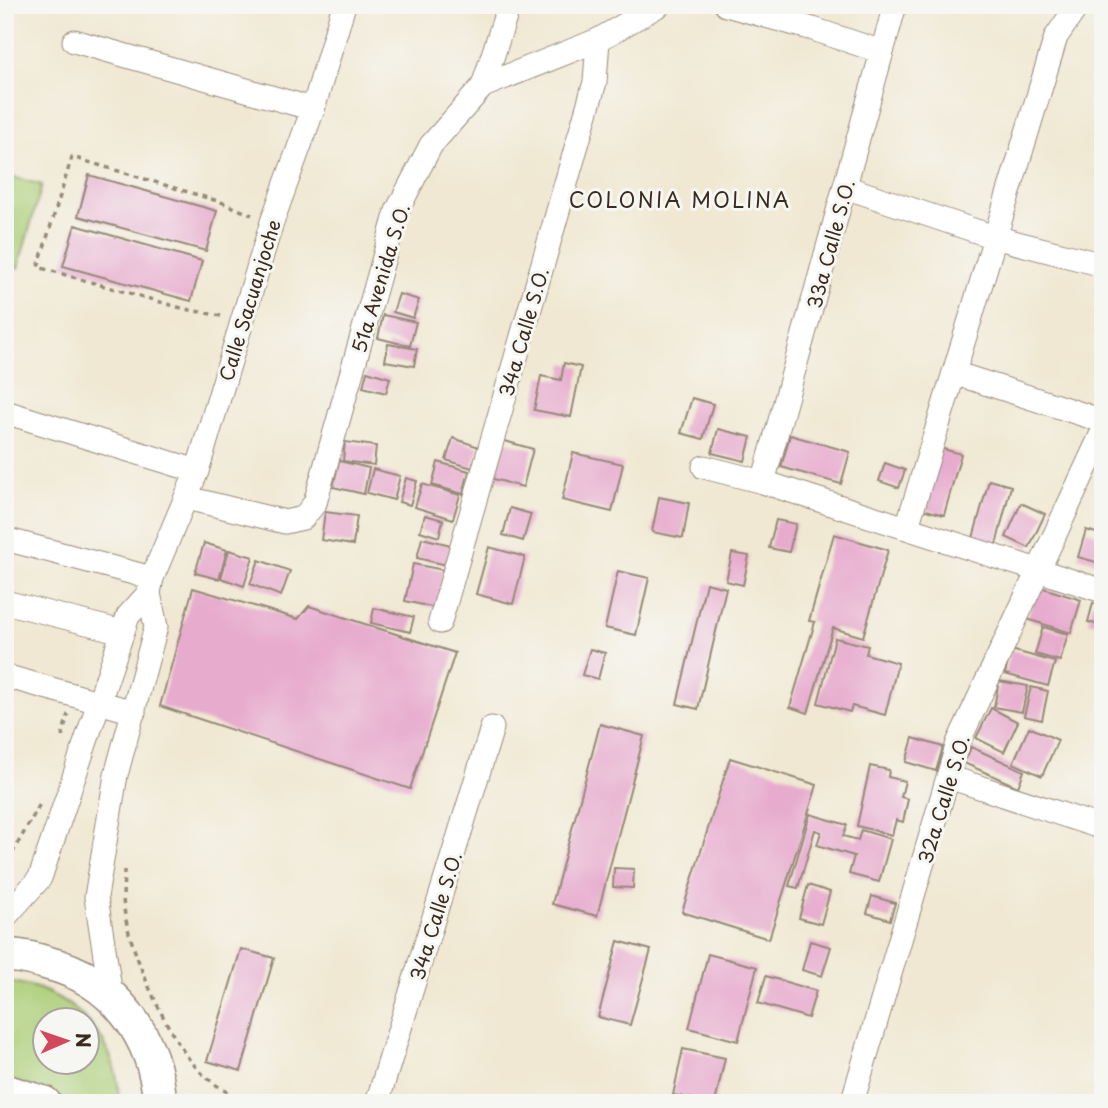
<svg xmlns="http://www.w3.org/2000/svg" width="1108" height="1108" font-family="'Playpen Sans',sans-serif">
<rect width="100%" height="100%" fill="#f6f6f2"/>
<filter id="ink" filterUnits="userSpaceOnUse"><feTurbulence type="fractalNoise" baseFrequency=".0143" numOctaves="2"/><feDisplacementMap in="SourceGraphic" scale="14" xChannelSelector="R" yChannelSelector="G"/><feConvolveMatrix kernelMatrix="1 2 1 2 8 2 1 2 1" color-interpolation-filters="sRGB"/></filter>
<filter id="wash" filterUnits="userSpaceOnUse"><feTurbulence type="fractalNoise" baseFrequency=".00686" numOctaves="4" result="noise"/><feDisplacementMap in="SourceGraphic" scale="28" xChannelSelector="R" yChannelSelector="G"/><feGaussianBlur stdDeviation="1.57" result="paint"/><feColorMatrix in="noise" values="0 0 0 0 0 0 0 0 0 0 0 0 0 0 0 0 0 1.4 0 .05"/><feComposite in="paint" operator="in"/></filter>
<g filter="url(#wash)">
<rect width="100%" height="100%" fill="#f0e8d2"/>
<!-- green -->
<g fill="#abce76" stroke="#737c4a" stroke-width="2">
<polygon points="5,175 42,185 18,268 5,265"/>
<path d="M5 982C37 983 66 999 87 1020H46V1062H88V1021C107 1041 121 1074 118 1103H5Z"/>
</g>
<g id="blocks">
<!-- building -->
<g fill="#e7abce">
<polygon points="89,175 217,211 206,251 78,216"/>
<polygon points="75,225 202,261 191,301 63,266"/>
<polygon points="399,294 419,300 413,318 393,312"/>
<polygon points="383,315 416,322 410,346 378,338"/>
<polygon points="388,344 417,349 414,366 385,361"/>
<polygon points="564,363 581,367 571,417 534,410 541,376 561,380"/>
<polygon points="367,371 390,378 386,393 363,387"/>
<polygon points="692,398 713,404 703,439 681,433"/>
<polygon points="718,429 751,437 745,461 712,453"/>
<polygon points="790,435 850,452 841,484 781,467"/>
<polygon points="453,438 479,447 472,468 446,460"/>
<polygon points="501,440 533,449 523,487 490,478"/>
<polygon points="345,442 376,446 374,465 343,461"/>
<polygon points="936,447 961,454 944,515 919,508"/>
<polygon points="573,453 623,464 612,512 562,500"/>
<polygon points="339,461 369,468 364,494 333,487"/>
<polygon points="438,462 469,471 463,494 432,485"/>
<polygon points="885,463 905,470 899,488 879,481"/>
<polygon points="373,469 400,476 394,500 367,493"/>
<polygon points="406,478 417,481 410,505 399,502"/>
<polygon points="989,480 1011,486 996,545 973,538"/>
<polygon points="422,484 460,495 453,519 415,507"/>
<polygon points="659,497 689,503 683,538 652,532"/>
<polygon points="1021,503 1045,514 1029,548 1006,537"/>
<polygon points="510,508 531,514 523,541 503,535"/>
<polygon points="325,512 357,516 353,545 321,540"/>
<polygon points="425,515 443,520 439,537 420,531"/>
<polygon points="776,520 796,524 789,552 769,548"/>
<polygon points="1086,530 1103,535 1103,564 1078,557"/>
<polygon points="834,534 888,550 863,637 833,628 808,713 790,707 815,622 809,621"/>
<polygon points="422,538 455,546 451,566 417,558"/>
<polygon points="204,543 227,550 219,579 195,573"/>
<polygon points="489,547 525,557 513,604 476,594"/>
<polygon points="229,550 253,557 244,586 221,578"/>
<polygon points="732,553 749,556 743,585 726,581"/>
<polygon points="259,560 290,571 281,596 250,584"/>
<polygon points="413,564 444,570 436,608 405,601"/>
<polygon points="618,571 649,578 636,635 605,628"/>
<polygon points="706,583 726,588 698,709 677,704"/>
<polygon points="1037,586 1081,600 1071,633 1027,619"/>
<polygon points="193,588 298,619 309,606 455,653 410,789 160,706"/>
<polygon points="1093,603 1103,606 1103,626 1088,622"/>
<polygon points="374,608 414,617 410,632 371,623"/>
<polygon points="1043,627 1068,634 1060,661 1035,654"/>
<polygon points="835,638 868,646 866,654 898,663 885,715 852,706 850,712 818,703"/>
<polygon points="590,649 605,653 598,679 582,675"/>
<polygon points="1011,650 1055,662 1048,686 1005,674"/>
<polygon points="999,681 1028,686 1022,712 994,707"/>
<polygon points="1031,687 1048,691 1042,720 1024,716"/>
<polygon points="991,708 1018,722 1004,752 976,738"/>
<polygon points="600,724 644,736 597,916 552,904"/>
<polygon points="1029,727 1058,740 1042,776 1013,763"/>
<polygon points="913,738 943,747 936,771 906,762"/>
<polygon points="971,747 1024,771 1018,787 964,763"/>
<polygon points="730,758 817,785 769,939 682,912"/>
<polygon points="870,766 889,770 888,777 905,781 901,797 908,799 903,822 896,820 892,835 857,826"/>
<polygon points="810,814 847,825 843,836 858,840 861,830 891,839 879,882 849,874 854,856 817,845 821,832 815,830 798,888 789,886"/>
<polygon points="614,868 634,869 633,888 613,887"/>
<polygon points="808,885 830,892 821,924 799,918"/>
<polygon points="872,896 895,903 890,920 867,913"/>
<polygon points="618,941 651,950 630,1025 598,1017"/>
<polygon points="810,941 831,947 822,976 802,970"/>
<polygon points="241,949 274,958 241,1071 207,1061"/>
<polygon points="708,954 757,967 738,1041 689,1028"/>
<polygon points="766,976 816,991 808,1018 758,1003"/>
<polygon points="683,1049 725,1058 715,1103 673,1095"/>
</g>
</g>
</g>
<g filter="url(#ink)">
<use href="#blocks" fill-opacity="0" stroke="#968978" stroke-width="2"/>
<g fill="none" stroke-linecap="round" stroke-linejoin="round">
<defs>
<g id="minor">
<polyline points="726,5 813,29 882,52"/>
<polyline points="74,41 313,109"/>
<polyline points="483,86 509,5"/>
<polyline points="845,187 994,237 1103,265"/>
<polyline points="954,373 1103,421"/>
<polyline points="5,412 197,471"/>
<polyline points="704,467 763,482 1103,591"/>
<polyline points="763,482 895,5"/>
<polyline points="187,498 285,522 303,518 315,503 397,211 431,145 483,86 598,40 659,5"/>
<polyline points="907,527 1056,37 1078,5"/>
<polyline points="5,539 152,578"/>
<polyline points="5,602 122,632"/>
<polyline points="440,622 595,82 598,40"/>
<polyline points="5,676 134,712"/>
<polyline points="949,777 1103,828"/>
<polyline points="5,917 40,878 128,616 149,593"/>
<polyline points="111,995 96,897 116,775 156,627 149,593 152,578 197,471 272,222 313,109 344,5"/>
<polyline points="377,1103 492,728"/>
<polyline points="852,1103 958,743 1103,431"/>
</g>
<g id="highway">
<path d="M5 956C20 955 33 959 47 963 114 979 155 1036 160 1103"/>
<polyline points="5,1091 44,1103"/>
</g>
</defs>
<!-- minor casing -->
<use href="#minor" stroke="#968978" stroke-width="25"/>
<!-- highway casing -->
<use href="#highway" stroke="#968978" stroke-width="36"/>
<!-- path -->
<g stroke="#968978" stroke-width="3.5" stroke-dasharray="5 5" stroke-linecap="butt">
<polyline points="221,316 185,309 38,267 72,157 221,202 252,215"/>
<polyline points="62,737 68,714"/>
<polyline points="5,860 13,852 40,804"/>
<path d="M124 870C124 883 122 896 124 908 128 948 168 1037 195 1066 210 1083 227 1093 248 1103"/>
</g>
<!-- minor -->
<use href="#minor" stroke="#fff" stroke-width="23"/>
<!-- highway -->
<use href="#highway" stroke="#fff" stroke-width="33"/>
</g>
</g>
<g text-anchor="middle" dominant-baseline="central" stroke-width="6" stroke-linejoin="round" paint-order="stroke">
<!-- street labels -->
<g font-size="19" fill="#3b2a1e" stroke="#f6f6f2">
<text transform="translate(830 244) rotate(-75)">33a Calle S.O.</text>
<text transform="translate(380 278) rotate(-73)">51a Avenida S.O.</text>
<text transform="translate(249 300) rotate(-73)">Calle Sacuanjoche</text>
<text transform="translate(523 332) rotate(-74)">34a Calle S.O.</text>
<text transform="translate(943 799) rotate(-73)">32a Calle S.O.</text>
<text transform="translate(435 916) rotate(-73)">34a Calle S.O.</text>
</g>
<!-- neighbourhood labels -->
<g font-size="21" letter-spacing="2" fill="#3b2a1e" stroke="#f6f6f2">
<text x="680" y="199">COLONIA MOLINA</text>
</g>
</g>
<!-- margin -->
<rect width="1108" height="1108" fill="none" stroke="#f6f6f2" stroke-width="28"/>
<!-- north arrow -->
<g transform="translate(66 1041) rotate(88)"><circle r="33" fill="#f6f6f2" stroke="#aba49d" stroke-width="2"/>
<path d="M0-5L12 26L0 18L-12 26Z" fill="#d1495b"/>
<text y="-10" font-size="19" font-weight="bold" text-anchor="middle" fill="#3b2a1e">N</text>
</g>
</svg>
